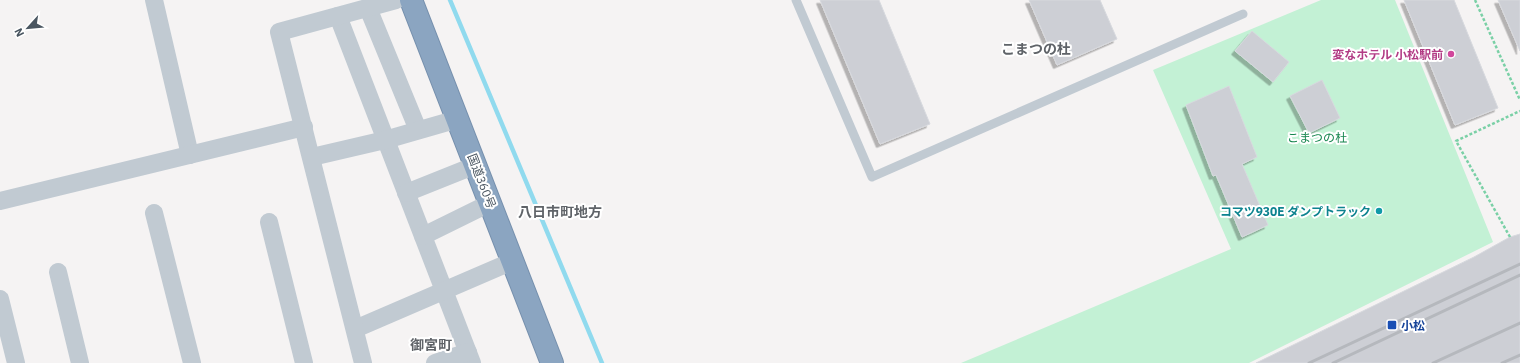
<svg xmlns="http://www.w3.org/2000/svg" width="1520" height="363" font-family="'IBM Plex Sans','Noto Sans JP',sans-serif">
<defs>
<filter id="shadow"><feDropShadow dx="-3.5" dy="3.5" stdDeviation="0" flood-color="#0004"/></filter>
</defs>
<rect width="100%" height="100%" fill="#f5f3f3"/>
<!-- green -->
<polygon fill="#c3f1d5" points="1321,0 1395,0 1493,242 1249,363 961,363 1231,249 1153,70"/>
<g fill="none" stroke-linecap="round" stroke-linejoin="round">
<!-- stream -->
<polyline stroke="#90daee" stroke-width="4.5" points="450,0 602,363"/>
</g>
<!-- building -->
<g fill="#cdcfd5" stroke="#d7d9de" filter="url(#shadow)">
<polygon points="820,0 879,0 930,124 880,144"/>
<polygon points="1029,0 1100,0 1117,39 1057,65"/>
<polygon points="1404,0 1454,0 1498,108 1455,125"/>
<polygon points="1498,0 1520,0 1520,51"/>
<polygon points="1252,31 1289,62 1273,82 1235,51"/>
<polygon points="1322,80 1340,118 1309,133 1290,96"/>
<polygon points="1229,86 1257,157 1242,164 1268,225 1242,237 1216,175 1213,176 1186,105"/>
<polygon points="1520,234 1520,363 1256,363 1474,257 1510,237"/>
</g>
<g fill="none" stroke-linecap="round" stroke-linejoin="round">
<defs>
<polyline id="highway" points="411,0 552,363"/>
</defs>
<!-- highway casing -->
<use href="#highway" stroke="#7690ad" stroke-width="24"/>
<!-- path -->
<g stroke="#7ad0a6" stroke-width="2.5" stroke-dasharray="3 2" stroke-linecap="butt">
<polyline points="1475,0 1520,100"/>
<polyline points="1510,237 1456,141 1520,111"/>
</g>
<!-- lane -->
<polyline stroke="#c1cad2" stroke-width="9" points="796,0 872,177 1243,14"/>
<!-- street -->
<g stroke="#c1cad2" stroke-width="18">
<polyline points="154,0 190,155"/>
<polyline points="368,8 418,130"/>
<polyline points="338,16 472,363"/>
<polyline points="312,157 385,140 458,119"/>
<polyline points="406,193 476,165"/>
<polyline points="0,201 304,127"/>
<polyline points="154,213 192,363"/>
<polyline points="269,222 304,363"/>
<polyline points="423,236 490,203"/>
<polyline points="58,272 80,363"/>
<polyline points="0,299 16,363"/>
<polyline points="355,329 513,261"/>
<polyline points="363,363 279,32 396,0"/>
<polyline points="435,363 468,352"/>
</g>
<!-- highway -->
<use href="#highway" stroke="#8ba5c1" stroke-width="22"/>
<!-- rail -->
<g stroke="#b5b8bd" stroke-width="3">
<polyline points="1309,363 1520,264"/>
<polyline points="1333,363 1520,275"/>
<polyline points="1433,363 1520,323"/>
<polyline points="1502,363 1520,355"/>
</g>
</g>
<!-- markers -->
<circle fill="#d1479c" stroke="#fff" stroke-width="1.5" cx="1451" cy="54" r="4"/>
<circle fill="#0f9aa8" stroke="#fff" stroke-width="1.5" cx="1379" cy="211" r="4"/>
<rect fill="#1a4fb4" stroke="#fff" stroke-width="1.5" x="1387" y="320" width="10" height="10" rx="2"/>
<g text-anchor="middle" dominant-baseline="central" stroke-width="4" stroke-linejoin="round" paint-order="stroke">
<!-- hotel labels -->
<g font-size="12" font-weight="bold" fill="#b23c85" stroke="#fff" text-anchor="end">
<text x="1443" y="54">変なホテル 小松駅前</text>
</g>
<!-- park labels -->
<g font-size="12" fill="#17864f" stroke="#fff">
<text x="1317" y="137">こまつの杜</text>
</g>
<!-- street labels -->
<g font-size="12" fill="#4a5661" stroke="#fff">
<text transform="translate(482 181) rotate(69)">国道360号</text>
</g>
<!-- culture labels -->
<g font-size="12" font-weight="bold" fill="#0d838f" stroke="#fff" text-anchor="end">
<text x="1371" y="211">コマツ930E ダンプトラック</text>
</g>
<!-- transit labels -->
<g font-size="12" font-weight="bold" fill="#164399" stroke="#fff" text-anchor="start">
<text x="1401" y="325">小松</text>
</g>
<!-- quarter labels -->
<g font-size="14" font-weight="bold" fill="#5f6368" stroke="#fff">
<text x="1036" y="49">こまつの杜</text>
<text x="560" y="212">八日市町地方</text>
<text x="431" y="345">御宮町</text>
</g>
</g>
<!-- north arrow -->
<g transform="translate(28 28) rotate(243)" stroke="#ffffff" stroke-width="3" paint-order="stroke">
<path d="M0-3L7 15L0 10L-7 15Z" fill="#4a5661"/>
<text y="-6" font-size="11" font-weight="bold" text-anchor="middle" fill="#4a5661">N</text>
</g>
</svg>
